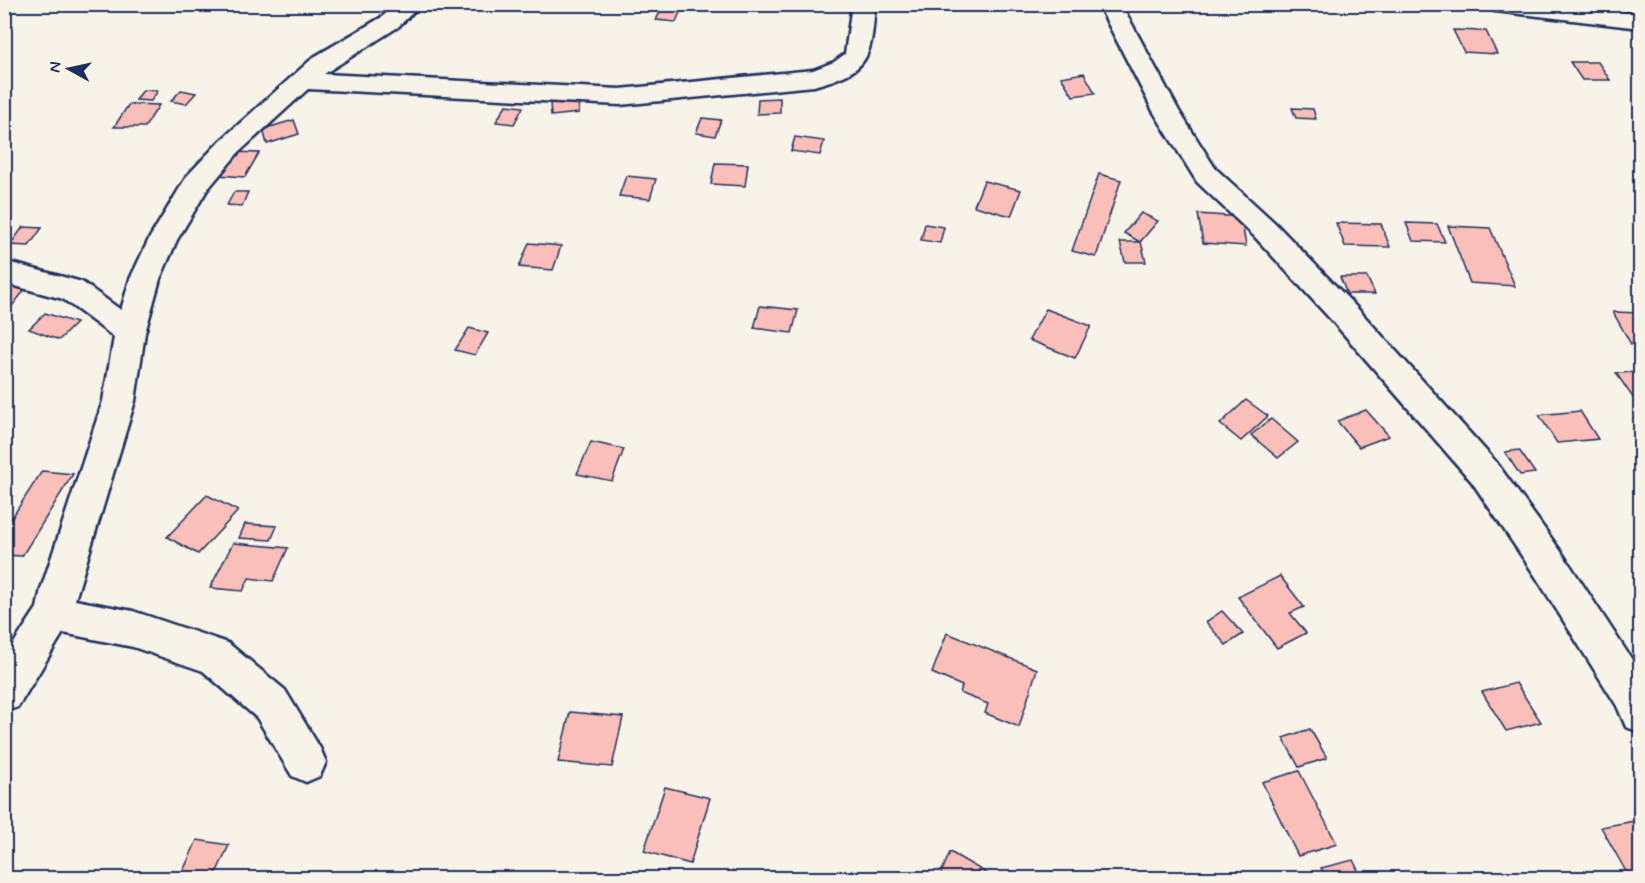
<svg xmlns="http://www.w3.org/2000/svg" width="1645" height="883" font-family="Mynerve,sans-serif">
<rect width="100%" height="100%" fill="#f7f3e8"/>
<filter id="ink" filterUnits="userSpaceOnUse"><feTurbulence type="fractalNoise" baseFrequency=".0167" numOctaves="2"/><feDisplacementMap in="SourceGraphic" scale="12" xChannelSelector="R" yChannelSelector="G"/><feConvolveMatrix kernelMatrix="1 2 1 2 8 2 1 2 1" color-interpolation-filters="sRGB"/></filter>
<g filter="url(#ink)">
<!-- building -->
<g fill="#fbbfba" stroke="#1b2f5e" stroke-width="1.5">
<polygon points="1243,4 1286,4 1287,10 1243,6"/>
<polygon points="662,8 681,10 676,22 656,20"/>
<polygon points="1453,30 1486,31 1497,54 1464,52"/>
<polygon points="1570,62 1598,62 1610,80 1582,80"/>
<polygon points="1084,73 1095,93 1073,96 1061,77"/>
<polygon points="143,90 158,91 151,101 136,100"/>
<polygon points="181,90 196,93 186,104 171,101"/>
<polygon points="780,98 780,113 757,114 758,99"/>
<polygon points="578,99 579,113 551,116 550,103"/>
<polygon points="129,104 159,105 145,127 114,127"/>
<polygon points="506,105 523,107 514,124 496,122"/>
<polygon points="1292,108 1313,109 1316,119 1296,118"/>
<polygon points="702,118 721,120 715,136 696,133"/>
<polygon points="294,120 299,134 267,144 263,129"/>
<polygon points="795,137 824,141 820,155 791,151"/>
<polygon points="233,152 259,153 245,177 218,175"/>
<polygon points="715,163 748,164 745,186 711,184"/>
<polygon points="1099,174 1121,180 1096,257 1072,251"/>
<polygon points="626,176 656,179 650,199 619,196"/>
<polygon points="984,181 1021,190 1011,216 974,206"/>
<polygon points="234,192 248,192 242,206 227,205"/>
<polygon points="1141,213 1158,221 1140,242 1124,233"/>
<polygon points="1198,214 1241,217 1246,246 1203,243"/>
<polygon points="1336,223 1381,224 1390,247 1345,246"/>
<polygon points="1406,223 1437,224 1445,242 1413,241"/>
<polygon points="925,224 944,227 940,243 921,240"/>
<polygon points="1448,226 1490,228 1515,286 1470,283"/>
<polygon points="23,227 42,228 29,246 10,245"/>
<polygon points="1120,242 1141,242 1146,262 1125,262"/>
<polygon points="529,243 561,246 553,270 519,267"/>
<polygon points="1340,277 1367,277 1375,294 1347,294"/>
<polygon points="4,280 31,282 5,315 4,315"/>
<polygon points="760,306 798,310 792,333 754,328"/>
<polygon points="1046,309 1091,326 1075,358 1029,340"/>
<polygon points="1613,312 1640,313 1640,346 1632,346"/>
<polygon points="45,313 76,323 59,340 29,329"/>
<polygon points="469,328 488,333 475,355 455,350"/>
<polygon points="1640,372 1640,401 1636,402 1616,373"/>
<polygon points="1246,400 1268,416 1241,441 1220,424"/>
<polygon points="1366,410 1389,436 1359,447 1337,421"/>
<polygon points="1580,411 1598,439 1557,443 1539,415"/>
<polygon points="1271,419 1298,442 1278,458 1251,435"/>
<polygon points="591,442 624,449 612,481 577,474"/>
<polygon points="1519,450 1535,473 1520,475 1505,452"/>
<polygon points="42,471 73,474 22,556 4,555 4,530"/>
<polygon points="207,495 238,511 198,554 167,537"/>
<polygon points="245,524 277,526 271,540 239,538"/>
<polygon points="233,543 288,548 273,581 249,578 243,591 210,588"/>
<polygon points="1280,576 1304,607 1290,613 1306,633 1277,648 1238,597"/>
<polygon points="1222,611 1243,634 1226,645 1206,622"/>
<polygon points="947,633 1037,669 1019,727 985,713 988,704 960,693 962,686 932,673"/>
<polygon points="1516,683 1541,722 1506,731 1482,692"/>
<polygon points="570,712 623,717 612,767 558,762"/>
<polygon points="1310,729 1327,758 1299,767 1283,738"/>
<polygon points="1299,771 1337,844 1298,856 1262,782"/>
<polygon points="665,787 710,798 690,864 644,851"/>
<polygon points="1640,820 1640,872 1628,875 1601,827"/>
<polygon points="197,840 229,845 214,878 180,878"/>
<polygon points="950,852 988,874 986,878 939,878"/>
<polygon points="1353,860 1362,878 1326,878 1321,868"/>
</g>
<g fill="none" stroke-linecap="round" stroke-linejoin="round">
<defs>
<g id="street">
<path d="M396 4H421L398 27 324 74 620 89 813 70 834 62 845 54 852 4H875C871 59 870 71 814 86L620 105 308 89 238 153 207 190 177 240 160 279 145 333 135 401 75 600 133 611 228 643 285 690 320 748 326 762 320 776 306 782 292 776 257 718 203 671 133 647 63 633 18 707 4 712V658L37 608 41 589 103 401 114 337 63 299 4 283V261L82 282 121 310 130 279 149 239 187 176 220 141 314 57 382 17Z"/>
<polygon points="1098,4 1121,4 1179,111 1215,168 1275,223 1357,308 1496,462 1562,553 1640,672 1640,732 1626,727 1617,706 1536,577 1472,482 1335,324 1255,237 1197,182 1153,111"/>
<polygon points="1484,4 1558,4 1640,14 1640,28 1495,11 1487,9"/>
</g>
</defs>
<!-- street casing -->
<use href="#street" stroke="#1b2f5e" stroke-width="5"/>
<!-- street -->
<use href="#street" fill="#f7f3e8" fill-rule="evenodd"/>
</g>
</g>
<!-- margin -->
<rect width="1645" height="883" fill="none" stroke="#f7f3e8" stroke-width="24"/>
<rect x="12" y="12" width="1621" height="859" fill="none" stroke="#1b2f5e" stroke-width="2" filter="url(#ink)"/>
<!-- north arrow -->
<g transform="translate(69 69) rotate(278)" stroke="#f7f3e8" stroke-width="4.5" paint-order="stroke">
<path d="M0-4.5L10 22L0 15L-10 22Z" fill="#1b2f5e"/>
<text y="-9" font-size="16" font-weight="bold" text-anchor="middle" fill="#1b2f5e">N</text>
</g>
</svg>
